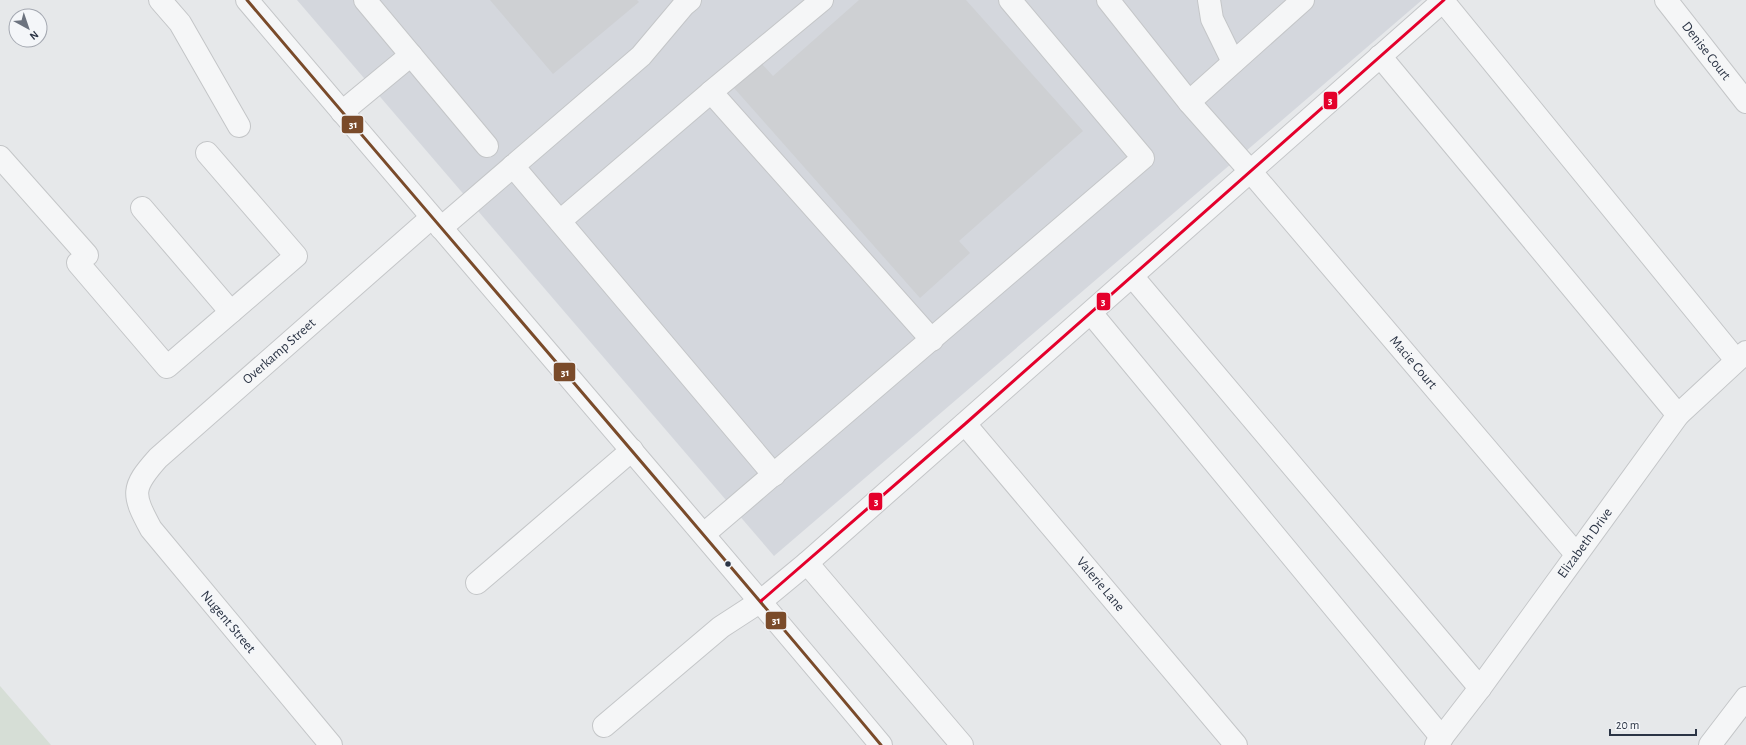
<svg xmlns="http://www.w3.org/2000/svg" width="1746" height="745" font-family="'Alegreya Sans',sans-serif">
<rect width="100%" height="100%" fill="#e6e8ea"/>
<!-- built -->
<polygon fill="#d4d7dd" points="297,0 1422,0 774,556"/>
<!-- green -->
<polygon fill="#d6ded6" points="0,686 51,745 0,745"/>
<!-- building -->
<g fill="#ced0d3">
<polygon points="490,0 637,0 639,2 553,74"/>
<polygon points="859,0 966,0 1083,131 959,241 970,253 920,298 734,88 761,63 773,76"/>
</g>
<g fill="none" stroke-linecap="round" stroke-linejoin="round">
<defs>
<g id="minor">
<polyline points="160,0 180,23 239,126"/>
<path d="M247 0C458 249 672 495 881 745"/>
<polyline points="365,0 487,146"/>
<path id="s1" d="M1108 0 1189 102 1251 172 1576 554"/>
<polyline points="1209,0 1212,19 1233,62"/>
<path id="s2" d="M1666 0 1746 102"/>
<polyline points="1443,1 1736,360"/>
<polyline points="1380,56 1678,415"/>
<polyline points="711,92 822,0"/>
<polyline points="1189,102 1303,0"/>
<polyline points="342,112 411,55"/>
<polyline points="0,157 87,255"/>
<polyline points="513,166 774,475"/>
<polyline points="142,208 231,312"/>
<polyline points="560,221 711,92 932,340"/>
<polyline points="441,228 641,56 684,5 690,0"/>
<polyline points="78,263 167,367 296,256 207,153"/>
<polyline points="1132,276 1480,688"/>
<polyline points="1091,313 1442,738"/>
<path id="s3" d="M965 424 1236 745"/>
<polyline points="704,534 1143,158 1010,0"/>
<polyline points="807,563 962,745"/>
<polyline points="477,583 632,450"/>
<polyline points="604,726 721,627 761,601 807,563 1444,0"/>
<path id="s4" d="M331 745 151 529C132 494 131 488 158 458L431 218"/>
<path id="s5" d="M1436 745 1480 688 1678 415 1746 352"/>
<polyline points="1710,745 1746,698"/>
</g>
</defs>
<!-- minor casing -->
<use href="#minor" stroke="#c4c6c8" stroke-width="24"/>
<!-- minor -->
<use href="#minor" stroke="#f5f6f7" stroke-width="22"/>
<defs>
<path id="bus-1" d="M247 0C458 249 672 495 881 745"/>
<polyline id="bus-2" points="761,601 965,424 1444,0"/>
</defs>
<!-- bus-1 casing -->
<use href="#bus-1" stroke="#f4f6f9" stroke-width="6"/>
<!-- bus-2 casing -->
<use href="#bus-2" stroke="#f4f6f9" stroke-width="6"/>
<!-- bus-1 -->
<use href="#bus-1" stroke="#7a4b2a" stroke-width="3"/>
<!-- bus-2 -->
<use href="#bus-2" stroke="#e4002b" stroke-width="3"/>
</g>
<!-- markers -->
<circle fill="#2b3445" stroke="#f4f6f9" stroke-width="1.5" cx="728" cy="564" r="3.5"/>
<g text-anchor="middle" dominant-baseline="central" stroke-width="4" stroke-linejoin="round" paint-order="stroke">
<!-- street labels -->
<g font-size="14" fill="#2b3445" stroke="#f4f6f9">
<text stroke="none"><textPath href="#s2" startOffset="65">Denise Court</textPath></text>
<text stroke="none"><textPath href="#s4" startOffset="523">Overkamp Street</textPath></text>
<text stroke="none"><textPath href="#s1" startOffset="474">Macie Court</textPath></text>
<text stroke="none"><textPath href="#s5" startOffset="251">Elizabeth Drive</textPath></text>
<text stroke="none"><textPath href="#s3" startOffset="210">Valerie Lane</textPath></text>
<text transform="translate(228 622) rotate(50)">Nugent Street</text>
</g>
</g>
<g stroke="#f4f6f9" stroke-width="1.5">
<rect x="1323" y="91" width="15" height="19" rx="4" fill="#e4002b"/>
<rect x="341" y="115" width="23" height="19" rx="4" fill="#7a4b2a"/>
<rect x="1096" y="292" width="15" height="19" rx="4" fill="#e4002b"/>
<rect x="553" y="362" width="23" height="20" rx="4" fill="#7a4b2a"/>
<rect x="868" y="492" width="15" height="19" rx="4" fill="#e4002b"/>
<rect x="765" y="611" width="22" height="19" rx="4" fill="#7a4b2a"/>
</g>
<g font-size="11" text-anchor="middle" font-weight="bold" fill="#fff">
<text x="1330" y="104">3</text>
<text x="353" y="128">31</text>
<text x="1103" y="305">3</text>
<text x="565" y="376">31</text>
<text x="876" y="505">3</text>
<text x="776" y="624">31</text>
</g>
<!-- north arrow -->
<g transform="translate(28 28) rotate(140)"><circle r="19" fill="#f4f6f9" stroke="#a4a8b1"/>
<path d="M0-3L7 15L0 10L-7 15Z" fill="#6c737f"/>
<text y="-6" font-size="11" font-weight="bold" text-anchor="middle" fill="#2b3445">N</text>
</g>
<!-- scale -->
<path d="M1610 729v6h86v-6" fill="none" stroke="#2b3445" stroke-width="2"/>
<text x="1616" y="729" font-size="12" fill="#2b3445" stroke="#f4f6f9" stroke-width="3" paint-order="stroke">20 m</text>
</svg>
